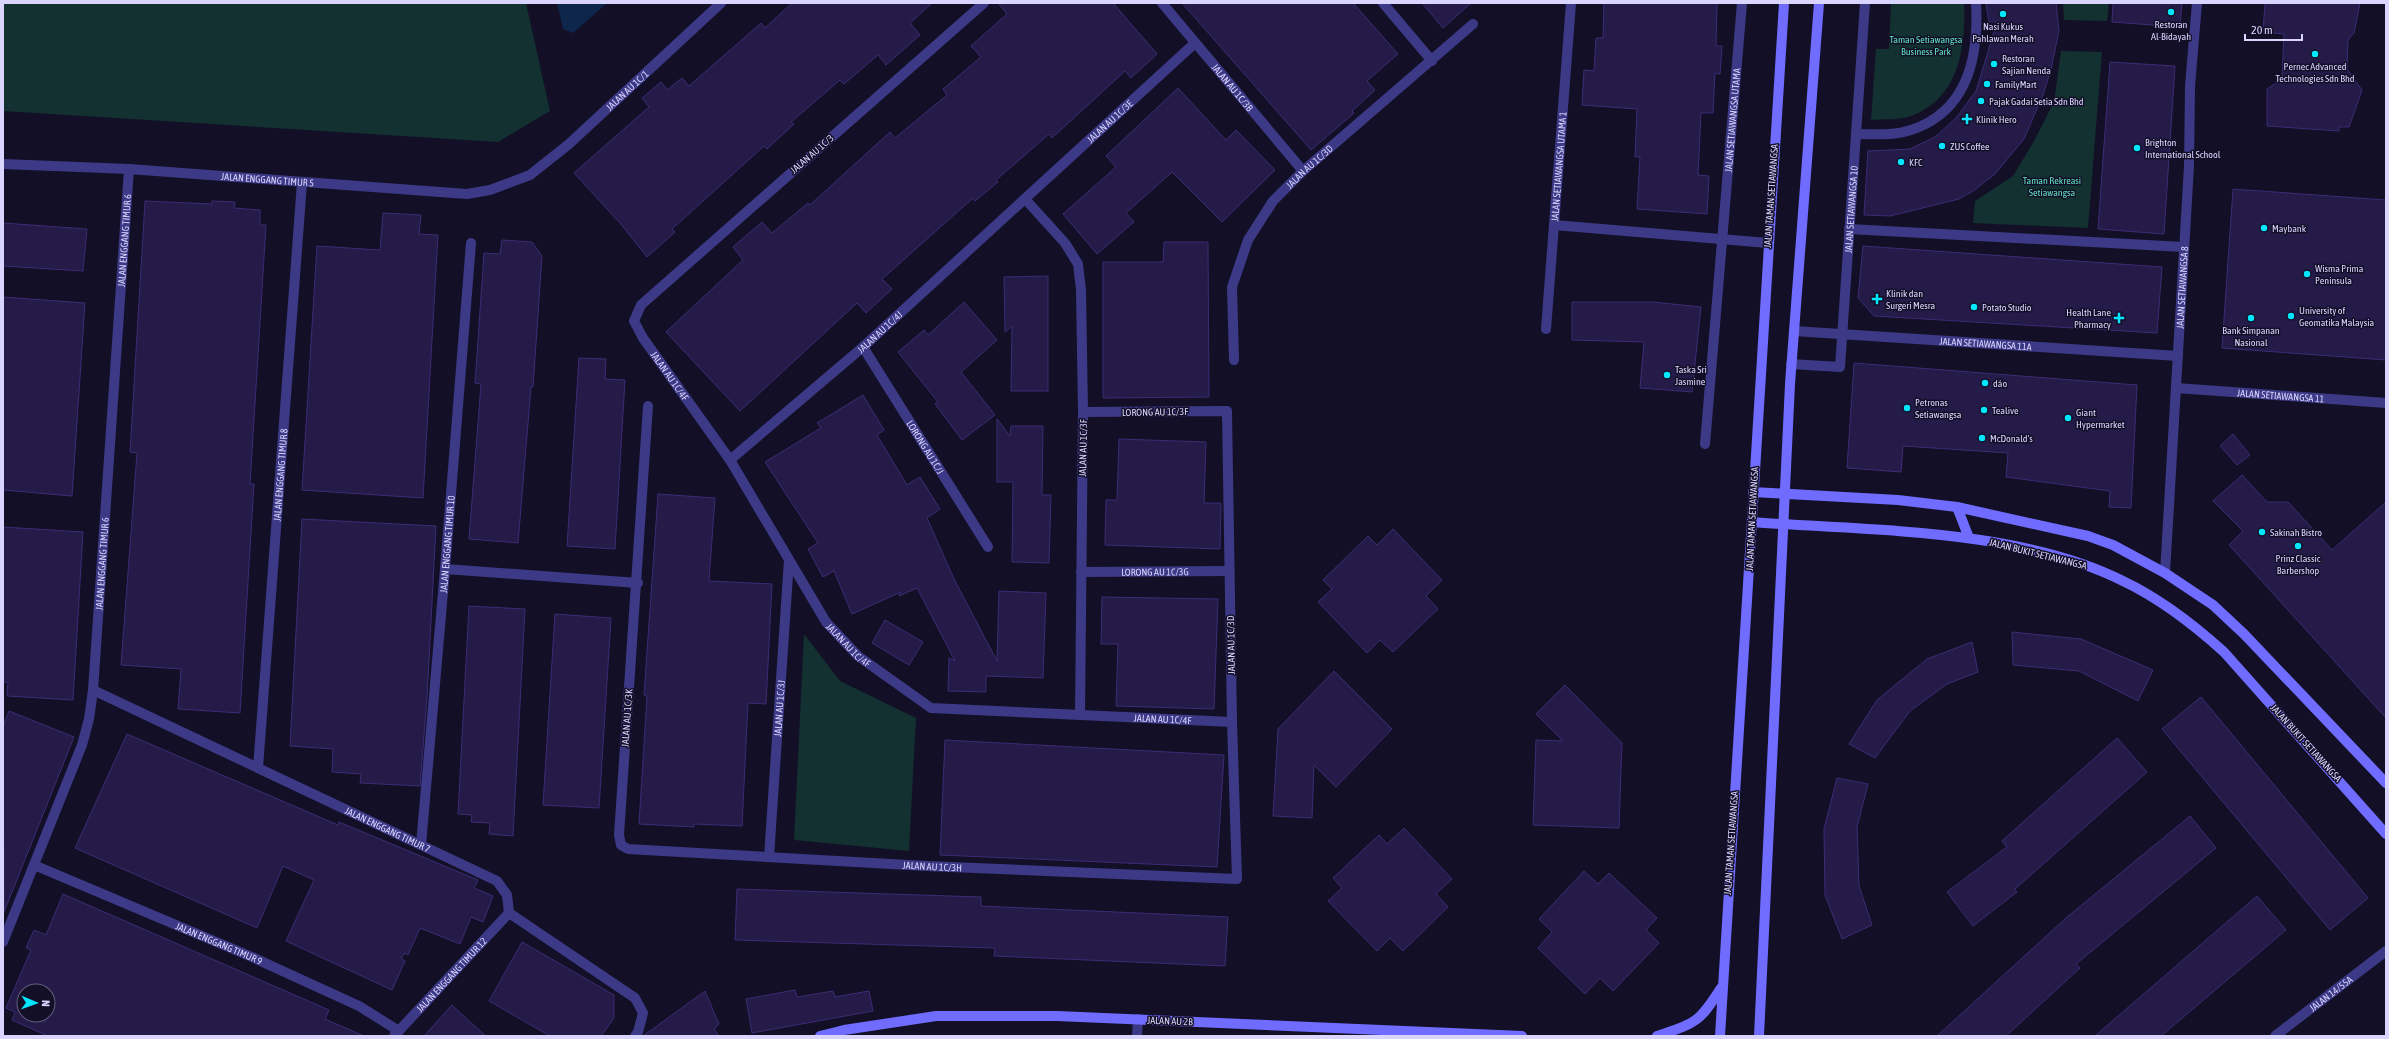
<svg xmlns="http://www.w3.org/2000/svg" width="2389" height="1039" font-family="'Asap Condensed',sans-serif">
<rect width="100%" height="100%" fill="#130f27"/>
<!-- green -->
<g fill="#123130">
<polygon points="3,3 526,3 550,111 498,142 3,111"/>
<path d="M1882 3H1964C1966 47 1959 99 1911 116 1899 120 1884 119 1871 120L1876 49H1889L1891 4Z"/>
<polygon points="2063,3 2109,3 2107,21 2064,20"/>
<polygon points="2061,51 2102,52 2088,228 1973,223 1975,201 2013,176 2034,141 2054,102"/>
<polygon points="804,634 840,681 916,718 909,851 794,840"/>
</g>
<!-- water -->
<polygon fill="#0e264c" points="557,3 607,3 573,33 563,29"/>
<!-- building -->
<g fill="#241b48" stroke="#3b2d74" fill-rule="evenodd">
<polygon points="792,3 932,3 910,23 920,35 886,65 878,55 844,84 840,80 791,122 794,124 767,149 764,146 672,229 675,232 647,257 620,223 574,173 649,107 642,98 661,82 667,90 682,78 689,86 761,23 765,28"/>
<polygon points="998,3 1113,3 1157,54 1131,78 1125,71 1052,138 1049,134 996,180 998,182 975,201 973,198 882,279 892,289 866,313 857,303 740,411 666,332 743,260 733,247 762,222 772,233 808,203 810,205 890,132 895,138 947,95 943,89 981,57 971,46 1007,14"/>
<polygon points="1182,3 1353,3 1398,54 1367,81 1375,90 1352,111 1354,113 1311,150"/>
<polygon points="1422,3 1471,3 1443,28"/>
<polygon points="1604,3 1717,3 1716,46 1722,46 1720,74 1715,73 1713,113 1701,113 1698,175 1709,176 1707,214 1637,209 1640,157 1635,157 1637,109 1582,105 1584,70 1594,71 1596,38 1603,38"/>
<polygon points="1986,3 2056,3 2059,31 2051,69 2043,95 2024,139 1995,174 1973,191 1959,199 1890,216 1864,215 1868,151 1910,149 1935,137 1956,118 1976,91 1997,22 1989,22"/>
<polygon points="2113,3 2182,3 2180,27 2112,22"/>
<polygon points="2265,3 2360,3 2354,33 2348,40 2347,69 2362,90 2349,127 2339,127 2339,131 2267,126 2267,89 2282,79 2284,34 2263,32"/>
<polygon points="2110,62 2175,66 2164,234 2098,229"/>
<polygon points="1178,88 1226,140 1236,130 1275,170 1222,222 1172,172 1126,213 1134,222 1097,254 1063,214 1116,167 1106,156"/>
<polygon points="2233,189 2386,200 2386,360 2222,348"/>
<polygon points="145,201 212,204 212,201 235,202 234,208 260,210 260,225 266,225 250,484 254,484 240,713 178,709 181,669 121,665 137,453 130,452"/>
<polygon points="383,213 421,215 419,234 438,235 423,498 302,490 317,246 380,250"/>
<polygon points="3,223 87,229 83,271 3,266"/>
<polygon points="502,240 532,242 542,256 533,387 531,387 518,543 469,539 481,384 475,383 484,253 500,254"/>
<polygon points="1164,242 1208,242 1209,397 1103,398 1103,262 1163,262"/>
<polygon points="1863,246 2162,267 2157,333 1874,316 1858,298"/>
<polygon points="1048,276 1048,391 1011,391 1012,326 1005,332 1004,277"/>
<polygon points="3,297 85,303 72,496 3,490"/>
<polygon points="964,302 997,340 961,372 995,415 962,440 935,404 938,402 898,352 924,330 928,335"/>
<polygon points="1572,302 1653,302 1701,307 1692,392 1640,388 1644,342 1572,340"/>
<polygon points="579,358 606,359 605,379 625,380 615,549 567,546"/>
<polygon points="1854,363 2137,385 2131,508 2109,507 2110,491 2006,477 2008,453 1903,446 1901,472 1847,468"/>
<polygon points="863,395 884,430 877,435 907,485 920,477 940,509 927,518 955,581 997,661 999,591 1046,593 1043,678 986,676 986,692 948,691 949,658 955,661 917,588 899,596 901,592 852,614 834,571 823,577 808,549 818,543 765,462 821,428 817,423"/>
<polygon points="997,419 1010,436 1011,426 1043,426 1042,495 1051,495 1049,563 1012,562 1013,482 997,482"/>
<polygon points="2233,434 2250,455 2237,465 2220,446"/>
<polygon points="1119,439 1206,442 1204,503 1221,503 1220,549 1105,545 1106,500 1117,500"/>
<polygon points="2242,475 2267,502 2288,502 2332,550 2386,502 2386,718 2229,545 2243,531 2213,501"/>
<polygon points="658,494 715,498 709,581 772,584 766,704 748,703 742,826 694,824 694,827 639,824 647,696 644,695"/>
<polygon points="302,519 436,526 427,697 420,786 360,783 361,774 332,772 333,749 290,746"/>
<polygon points="3,527 83,532 73,700 7,696 8,682 3,682"/>
<polygon points="1393,529 1442,580 1426,596 1438,609 1393,652 1380,640 1367,653 1318,602 1332,589 1323,580 1368,536 1377,545"/>
<polygon points="1102,597 1218,599 1214,709 1116,706 1118,644 1101,644"/>
<polygon points="469,606 525,609 513,836 489,834 490,823 471,822 472,815 458,814"/>
<polygon points="555,614 611,618 599,808 543,805"/>
<polygon points="885,620 923,642 909,665 872,643"/>
<polygon points="2012,632 2081,639 2153,670 2138,701 2079,671 2013,665"/>
<polygon points="1972,642 1978,672 1947,684 1910,711 1875,758 1849,744 1877,700 1927,659"/>
<polygon points="1334,671 1392,729 1336,787 1314,765 1312,818 1273,816 1278,729"/>
<polygon points="1565,685 1622,743 1619,828 1533,825 1536,740 1563,741 1536,714"/>
<polygon points="2201,697 2368,898 2330,930 2162,729"/>
<polygon points="9,711 74,737 4,912 3,727"/>
<polygon points="127,734 338,825 339,822 478,880 474,888 493,896 483,922 471,917 460,944 420,928 408,955 405,953 401,958 405,961 392,990 286,941 314,880 283,866 257,928 75,848"/>
<polygon points="2117,738 2147,772 2015,889 2017,892 1973,926 1947,892 2007,847 2002,841"/>
<polygon points="945,740 1224,755 1217,867 940,855"/>
<polygon points="1837,778 1868,784 1857,827 1859,886 1872,925 1842,939 1825,895 1824,829"/>
<polygon points="2190,816 2216,848 2076,964 2080,968 2006,1036 1937,1036 2066,918"/>
<polygon points="1404,828 1452,879 1436,894 1448,907 1403,951 1390,938 1377,951 1328,901 1342,888 1333,878 1379,835 1387,844"/>
<polygon points="1584,871 1598,884 1609,873 1657,918 1646,930 1659,943 1613,991 1600,978 1585,994 1538,948 1552,932 1539,919"/>
<polygon points="737,889 981,897 981,906 1228,917 1225,966 994,956 995,948 735,940"/>
<path d="M63 894 329 1010 325 1019 364 1036H48L12 1020 15 1012 6 1008 31 950 26 948 34 930 46 935ZM24 991H48V1015H24Z"/>
<polygon points="2257,896 2286,930 2161,1036 2095,1036"/>
<polygon points="522,942 614,995 614,1018 601,1036 550,1036 489,1001"/>
<polygon points="795,990 797,997 833,991 835,997 869,991 873,1011 752,1033 746,999"/>
<polygon points="705,991 719,1024 714,1029 719,1036 643,1036"/>
<polygon points="452,1005 468,1020 486,1036 424,1036"/>
</g>
<g fill="none" stroke-linecap="round" stroke-linejoin="round">
<!-- street -->
<g stroke="#3c3a86" stroke-width="10">
<path id="s1" d="M984 3 641 305 634 321 643 338 730 460 826 622 858 656 931 708 1232 722"/>
<path id="s2" d="M1162 3 1303 171"/>
<polyline points="1383,3 1432,61"/>
<path d="M1856 134C1874 134 1893 136 1911 130 1968 111 1979 57 1976 3"/>
<path id="s3" d="M3 164 129 169 467 194 490 190 530 175 569 144 721 3"/>
<polyline points="1026,200 1065,243 1078,264 1081,290 1083,412 1080,715"/>
<polyline points="1554,225 1768,243"/>
<polyline points="1849,229 2184,247"/>
<path id="s4" d="M1546 329 1571 3"/>
<path id="s5" d="M1794 331 2178 356"/>
<path id="s6" d="M863 347 988 547"/>
<path id="s7" d="M1234 360 1232 287 1248 240 1273 201 1303 171 1473 24"/>
<path id="s8" d="M1791 364 1840 367 1865 3"/>
<path id="s9" d="M2176 388 2386 403"/>
<path id="s10" d="M648 406 619 835 621 845 628 849 926 866 1237 879 1232 722 1227 411 1083 412"/>
<path id="s11" d="M1705 444 1742 3"/>
<path id="s12" d="M730 460 863 347 1195 43"/>
<polyline points="445,569 638,583"/>
<path id="s13" d="M1081 572 1229 571"/>
<path id="s14" d="M2165 573 2189 166 2190 86 2197 3"/>
<path id="s15" d="M93 690 497 881 507 895 509 913 635 998 643 1013 638 1032 635 1036"/>
<path id="s16" d="M258 768 302 183"/>
<path id="s17" d="M421 845 445 569 471 243"/>
<path id="s18" d="M769 857 789 560"/>
<path id="s19" d="M34 865 252 957 359 1006 399 1031"/>
<path id="s20" d="M3 942 82 745 89 719 93 690 129 169"/>
<path id="s21" d="M394 1036 509 913"/>
<polyline points="1137,1036 1138,1019"/>
<path id="s22" d="M2275 1036 2386 951"/>
</g>
<!-- secondary -->
<g stroke="#6f6cff" stroke-width="10">
<polyline points="1753,492 1898,500 1957,507 2088,536 2113,545 2165,573 2213,605 2244,634 2386,783"/>
<polyline points="1957,507 1969,538"/>
<path d="M1752 522C1868 531 2018 528 2123 581 2161 599 2193 624 2224 652L2386 834"/>
<polyline points="820,1036 844,1030 936,1016 1057,1016 1522,1036"/>
<path d="M1657 1036C1696 1023 1699 1023 1721 988"/>
<polyline points="1720,1036 1784,3"/>
<polyline points="1759,1036 1790,384 1819,3"/>
</g>
</g>
<!-- markers -->
<g fill="#01e7ff" stroke="#130f27" stroke-width="1.5">
<circle cx="2171" cy="12" r="4"/>
<circle cx="2003" cy="14" r="4"/>
<circle cx="2315" cy="54" r="4"/>
<circle cx="1994" cy="64" r="4"/>
<circle cx="1987" cy="84" r="4"/>
<circle cx="1981" cy="101" r="4"/>
<path d="M1965 113h4v4h4v4h-4v4h-4v-4h-4v-4h4z"/>
<circle cx="1942" cy="146" r="4"/>
<circle cx="2137" cy="148" r="4"/>
<circle cx="1901" cy="162" r="4"/>
<circle cx="2264" cy="228" r="4"/>
<circle cx="2307" cy="274" r="4"/>
<path d="M1875 293h4v4h4v4h-4v4h-4v-4h-4v-4h4z"/>
<circle cx="1974" cy="307" r="4"/>
<circle cx="2291" cy="316" r="4"/>
<path d="M2117 312h4v4h4v4h-4v4h-4v-4h-4v-4h4z"/>
<circle cx="2251" cy="318" r="4"/>
<circle cx="1667" cy="375" r="4"/>
<circle cx="1985" cy="383" r="4"/>
<circle cx="1907" cy="408" r="4"/>
<circle cx="1984" cy="410" r="4"/>
<circle cx="2068" cy="418" r="4"/>
<circle cx="1982" cy="438" r="4"/>
<circle cx="2262" cy="532" r="4"/>
<circle cx="2298" cy="546" r="4"/>
</g>
<g text-anchor="middle" dominant-baseline="central" stroke-width="3" stroke-linejoin="round" paint-order="stroke">
<!-- poi labels -->
<g font-size="10" fill="#dad5ff" stroke="#130f27" text-anchor="start">
<text x="2171" y="24" text-anchor="middle">Restoran<tspan x="2171" dy="12">Al-Bidayah</tspan></text>
<text x="2003" y="26" text-anchor="middle">Nasi Kukus<tspan x="2003" dy="12">Pahlawan Merah</tspan></text>
<text x="2002" y="58">Restoran<tspan x="2002" dy="12">Sajian Nenda</tspan></text>
<text x="2315" y="66" text-anchor="middle">Pernec Advanced<tspan x="2315" dy="12">Technologies Sdn Bhd</tspan></text>
<text x="1995" y="84">FamilyMart</text>
<text x="1989" y="101">Pajak Gadai Setia Sdn Bhd</text>
<text x="1976" y="119">Klinik Hero</text>
<text x="2145" y="142">Brighton<tspan x="2145" dy="12">International School</tspan></text>
<text x="1950" y="146">ZUS Coffee</text>
<text x="1909" y="162">KFC</text>
<text x="2272" y="228">Maybank</text>
<text x="2315" y="268">Wisma Prima<tspan x="2315" dy="12">Peninsula</tspan></text>
<text x="1886" y="293">Klinik dan<tspan x="1886" dy="12">Surgeri Mesra</tspan></text>
<text x="1982" y="307">Potato Studio</text>
<text x="2299" y="310">University of<tspan x="2299" dy="12">Geomatika Malaysia</tspan></text>
<text x="2111" y="312" text-anchor="end">Health Lane<tspan x="2111" dy="12">Pharmacy</tspan></text>
<text x="2251" y="330" text-anchor="middle">Bank Simpanan<tspan x="2251" dy="12">Nasional</tspan></text>
<text x="1675" y="369">Taska Sri<tspan x="1675" dy="12">Jasmine</tspan></text>
<text x="1993" y="383">dáo</text>
<text x="1915" y="402">Petronas<tspan x="1915" dy="12">Setiawangsa</tspan></text>
<text x="1992" y="410">Tealive</text>
<text x="2076" y="412">Giant<tspan x="2076" dy="12">Hypermarket</tspan></text>
<text x="1990" y="438">McDonald's</text>
<text x="2270" y="532">Sakinah Bistro</text>
<text x="2298" y="558" text-anchor="middle">Prinz Classic<tspan x="2298" dy="12">Barbershop</tspan></text>
</g>
<!-- park labels -->
<g font-size="10" fill="#5fe1c0" stroke="#130f27">
<text x="1926" y="39">Taman Setiawangsa<tspan x="1926" dy="12">Business Park</tspan></text>
<text x="2052" y="180">Taman Rekreasi<tspan x="2052" dy="12">Setiawangsa</tspan></text>
</g>
<!-- street labels -->
<g font-size="10" fill="#dad5ff" stroke="#130f27">
<text stroke="none"><textPath href="#s2" startOffset="110">JALAN AU 1C/3B</textPath></text>
<text stroke="none"><textPath href="#s3" startOffset="660">JALAN AU 1C/1</textPath></text>
<text stroke="none"><textPath href="#s12" startOffset="509">JALAN AU 1C/3E</textPath></text>
<text stroke="none"><textPath href="#s11" startOffset="325">JALAN SETIAWANGSA UTAMA</textPath></text>
<text transform="translate(812 154) rotate(-41)">JALAN AU 1C/3</text>
<text stroke="none"><textPath href="#s4" startOffset="163">JALAN SETIAWANGSA UTAMA 1</textPath></text>
<text stroke="none"><textPath href="#s7" startOffset="219">JALAN AU 1C/3D</textPath></text>
<text stroke="none"><textPath href="#s3" startOffset="265">JALAN ENGGANG TIMUR 5</textPath></text>
<text transform="translate(1771 196) rotate(-86)">JALAN TAMAN SETIAWANGSA</text>
<text stroke="none"><textPath href="#s8" startOffset="207">JALAN SETIAWANGSA 10</textPath></text>
<text stroke="none"><textPath href="#s20" startOffset="719">JALAN ENGGANG TIMUR 6</textPath></text>
<text stroke="none"><textPath href="#s14" startOffset="286">JALAN SETIAWANGSA 8</textPath></text>
<text stroke="none"><textPath href="#s12" startOffset="197">JALAN AU 1C/4J</textPath></text>
<text stroke="none"><textPath href="#s5" startOffset="192">JALAN SETIAWANGSA 11A</textPath></text>
<text stroke="none"><textPath href="#s1" startOffset="540">JALAN AU 1C/4F</textPath></text>
<text stroke="none"><textPath href="#s9" startOffset="105">JALAN SETIAWANGSA 11</textPath></text>
<text transform="translate(1155 412) rotate(-1)">LORONG AU 1C/3F</text>
<text stroke="none"><textPath href="#s6" startOffset="118">LORONG AU 1C/J</textPath></text>
<text transform="translate(1083 448) rotate(-89)">JALAN AU 1C/3F</text>
<text stroke="none"><textPath href="#s16" startOffset="294">JALAN ENGGANG TIMUR 8</textPath></text>
<text transform="translate(1752 519) rotate(-87)">JALAN TAMAN SETIAWANGSA</text>
<text stroke="none"><textPath href="#s17" startOffset="302">JALAN ENGGANG TIMUR 10</textPath></text>
<text transform="translate(2038 554) rotate(14)">JALAN BUKIT SETIAWANGSA</text>
<text stroke="none"><textPath href="#s20" startOffset="395">JALAN ENGGANG TIMUR 6</textPath></text>
<text stroke="none"><textPath href="#s13" startOffset="74">LORONG AU 1C/3G</textPath></text>
<text stroke="none"><textPath href="#s1" startOffset="864">JALAN AU 1C/4F</textPath></text>
<text transform="translate(1231 645) rotate(-91)">JALAN AU 1C/3D</text>
<text stroke="none"><textPath href="#s18" startOffset="149">JALAN AU 1C/3J</textPath></text>
<text transform="translate(627 718) rotate(-86)">JALAN AU 1C/3K</text>
<text stroke="none"><textPath href="#s1" startOffset="1200">JALAN AU 1C/4F</textPath></text>
<text transform="translate(2306 743) rotate(48)">JALAN BUKIT SETIAWANGSA</text>
<text stroke="none"><textPath href="#s15" startOffset="326">JALAN ENGGANG TIMUR 7</textPath></text>
<text transform="translate(1731 843) rotate(-86)">JALAN TAMAN SETIAWANGSA</text>
<text stroke="none"><textPath href="#s10" startOffset="753">JALAN AU 1C/3H</textPath></text>
<text stroke="none"><textPath href="#s19" startOffset="201">JALAN ENGGANG TIMUR 9</textPath></text>
<text stroke="none"><textPath href="#s21" startOffset="84">JALAN ENGGANG TIMUR 12</textPath></text>
<text stroke="none"><textPath href="#s22" startOffset="70">JALAN 14/55A</textPath></text>
<text transform="translate(1170 1021) rotate(2)">JALAN AU 2B</text>
</g>
</g>
<!-- border -->
<rect width="2389" height="1039" fill="none" stroke="#dad5ff" stroke-width="8"/>
<!-- north arrow -->
<g transform="translate(36 1003) rotate(92)"><circle r="19" fill="#130f27" stroke="#635e7d"/>
<path d="M0-3L7 15L0 10L-7 15Z" fill="#01e7ff"/>
<text y="-6" font-size="11" font-weight="bold" text-anchor="middle" fill="#dad5ff">N</text>
</g>
<!-- scale -->
<path d="M2245 34v6h57v-6" fill="none" stroke="#dad5ff" stroke-width="2"/>
<text x="2251" y="34" font-size="12" fill="#dad5ff" stroke="#130f27" stroke-width="3" paint-order="stroke">20 m</text>
</svg>
